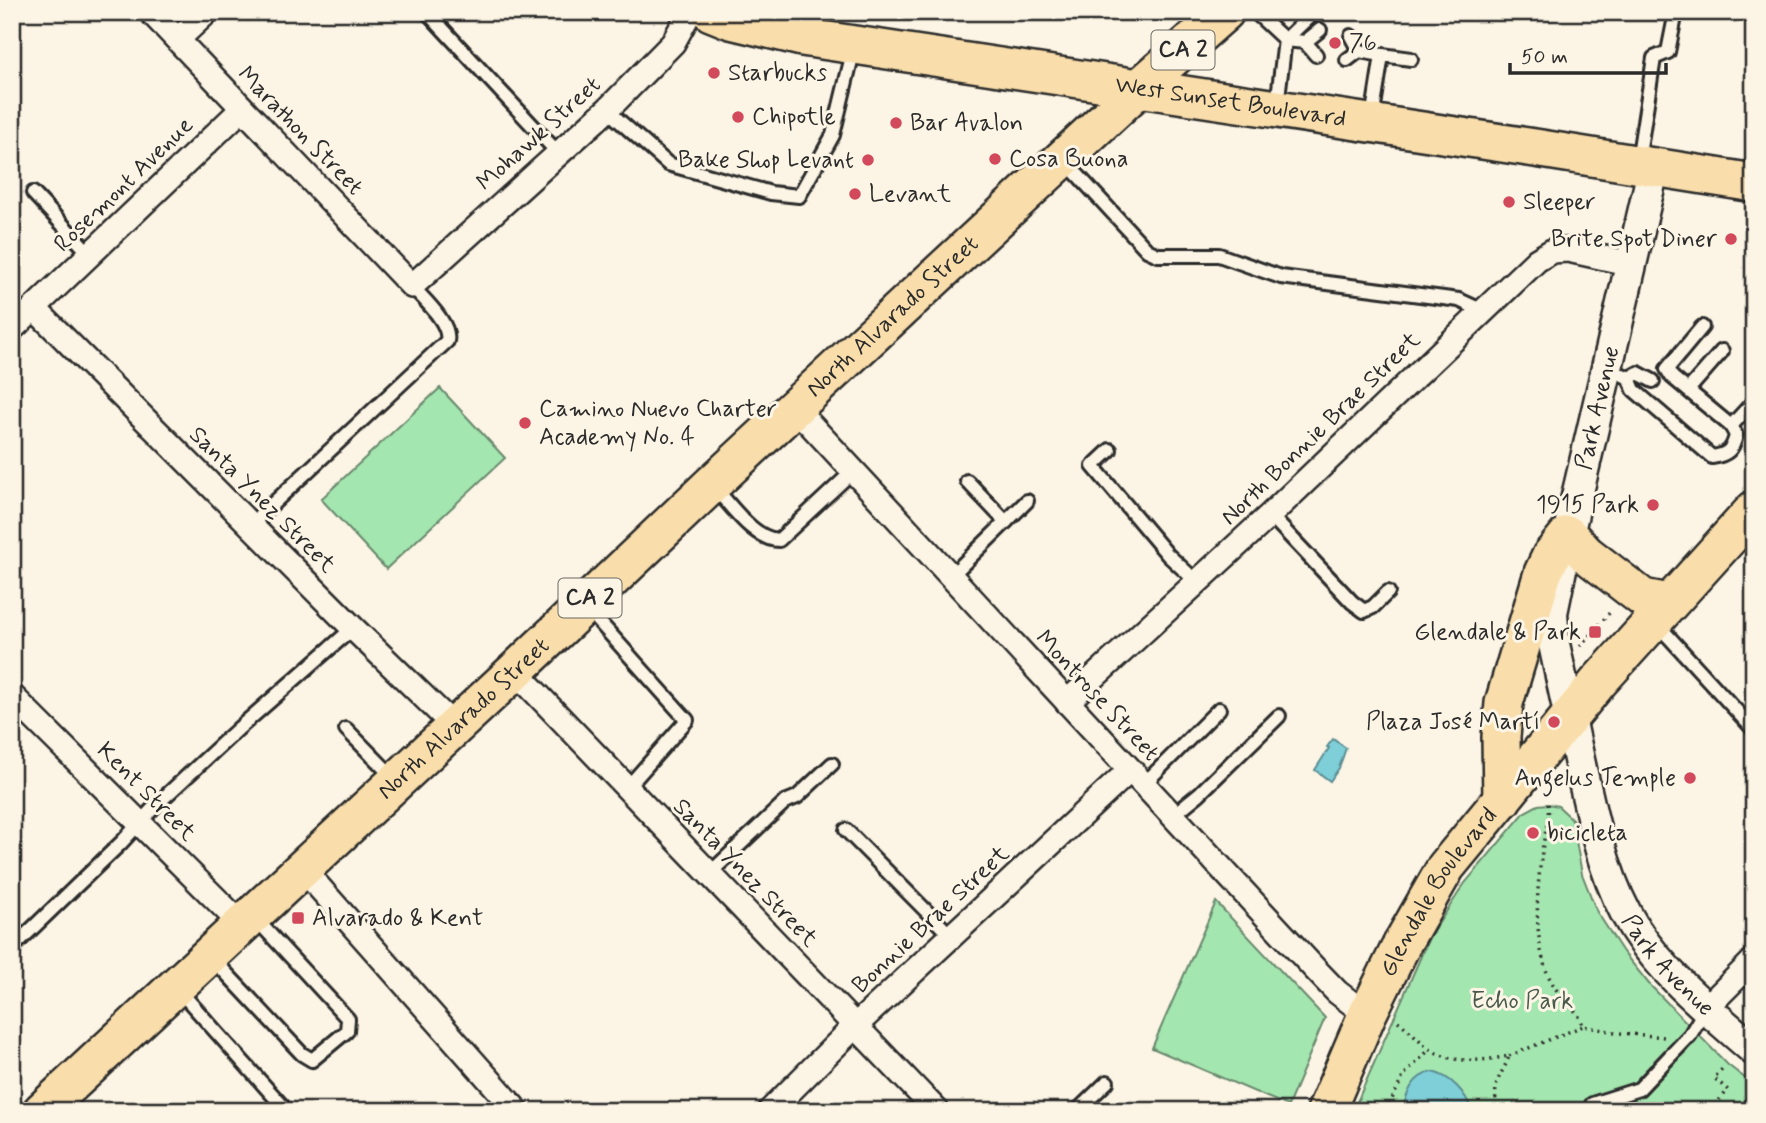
<svg xmlns="http://www.w3.org/2000/svg" width="1766" height="1123" font-family="Mynerve,sans-serif">
<rect width="100%" height="100%" fill="#fcf5e5"/>
<filter id="ink" filterUnits="userSpaceOnUse"><feTurbulence type="fractalNoise" baseFrequency=".0143" numOctaves="2"/><feDisplacementMap in="SourceGraphic" scale="14" xChannelSelector="R" yChannelSelector="G"/><feConvolveMatrix kernelMatrix="1 2 1 2 8 2 1 2 1" color-interpolation-filters="sRGB"/></filter>
<g filter="url(#ink)">
<!-- green -->
<g fill="#a4e6af" stroke="#68886d" stroke-width="2">
<polygon points="440,388 505,458 386,569 321,499"/>
<polygon points="1548,804 1558,806 1572,819 1582,874 1597,912 1623,952 1649,984 1728,1065 1754,1085 1754,1111 1353,1111 1429,938 1465,883 1525,812 1538,805"/>
<polygon points="1216,902 1325,1018 1288,1106 1152,1048"/>
</g>
<!-- water -->
<g fill="#7ecfd8" stroke="#5d8d93" stroke-width="2">
<polygon points="1333,739 1346,748 1339,768 1330,781 1315,770 1329,748 1327,747"/>
<path d="M1432 1072C1451 1076 1466 1093 1472 1111H1402C1407 1093 1412 1076 1432 1072Z"/>
</g>
<g fill="none" stroke-linecap="round" stroke-linejoin="round">
<defs>
<g id="service">
<polyline points="427,12 558,153"/>
<polyline points="1255,12 1285,40 1305,42 1316,55"/>
<polyline points="1351,36 1359,51"/>
<polyline points="1305,42 1320,30"/>
<polyline points="1347,60 1359,51 1382,55"/>
<polyline points="1277,105 1285,40 1314,12"/>
<polyline points="607,110 668,164 771,193 799,196 833,135 854,48"/>
<polyline points="1372,119 1382,55 1411,59"/>
<polyline points="1064,160 1147,250 1158,255 1219,255 1281,277 1459,300 1483,311"/>
<polyline points="1638,161 1654,58 1668,52 1676,12"/>
<polyline points="33,193 90,254"/>
<polyline points="1623,375 1629,378 1638,373 1653,381"/>
<path d="M1629 378 1634 390 1712 457C1727 455 1733 450 1736 435L1731 426 1672 377 1667 369 1702 327"/>
<polyline points="1688,390 1722,351"/>
<polyline points="1731,426 1754,401"/>
<polyline points="1110,450 1093,466 1168,555 1198,583"/>
<polyline points="967,481 1006,522"/>
<path d="M714 487C731 505 754 540 779 540L852 472"/>
<polyline points="1270,515 1352,602 1364,611 1373,607 1388,592"/>
<path d="M250 525 447 341C451 323 423 299 412 286"/>
<polyline points="950,577 1027,501"/>
<polyline points="586,607 687,720 627,788"/>
<polyline points="1657,624 1754,730"/>
<polyline points="346,729 394,778"/>
<polyline points="1143,785 1219,709"/>
<polyline points="1172,816 1199,794 1279,716"/>
<polyline points="846,830 952,937"/>
<polyline points="709,874 785,802 797,797 832,764"/>
<polyline points="12,948 121,843 157,804 238,729 353,628"/>
<polyline points="211,957 302,1054 312,1060 347,1031 348,1019 255,918"/>
<polyline points="177,988 287,1111"/>
<polyline points="1077,1111 1107,1082"/>
<polyline points="1589,1111 1592,1104 1639,1089 1690,1035 1706,1008"/>
</g>
<g id="minor">
<polyline points="151,12 412,286 607,110 673,43 690,12"/>
<polyline points="178,39 207,12"/>
<polyline points="34,308 353,628 455,727"/>
<polyline points="12,329 242,109"/>
<polyline points="795,408 1314,968 1337,992 1367,1015"/>
<polyline points="515,671 937,1111"/>
<polyline points="12,696 242,925"/>
<polyline points="1067,702 1270,515 1537,260 1552,251 1568,250 1632,264"/>
<polyline points="302,868 517,1111"/>
<polyline points="1706,1008 1754,960"/>
<polyline points="770,1111 854,1027 1130,770"/>
</g>
<g id="tertiary">
<path id="s1" d="M1654 166 1568 535 1552 613 1554 644C1563 686 1572 727 1581 769 1594 824 1604 880 1635 929 1665 976 1713 1014 1754 1050"/>
</g>
<g id="primary">
<path id="s2" d="M711 12 731 20 802 37 1535 148 1754 183"/>
<polyline points="1502,800 1501,737 1504,703 1543,573 1551,556 1568,535 1586,554 1643,598 1669,603"/>
<path id="s3" d="M42 1111 515 671 712 484 1140 87 1225 12"/>
<path id="s4" d="M1326 1111 1367 1015 1403 942 1446 867 1600 680 1754 510"/>
</g>
</defs>
<!-- service casing -->
<use href="#service" stroke="#2b2b2b" stroke-width="18"/>
<!-- minor casing -->
<use href="#minor" stroke="#2b2b2b" stroke-width="28"/>
<!-- tertiary casing -->
<use href="#tertiary" stroke="#2b2b2b" stroke-width="35"/>
<!-- primary casing -->
<use href="#primary" stroke="#2b2b2b" stroke-width="42"/>
<!-- path -->
<g stroke="#2b2b2b" stroke-width="3.5" stroke-dasharray="2 5" stroke-linecap="butt">
<polyline points="1580,646 1612,610"/>
<path d="M1548 804C1550 820 1544 835 1542 851 1537 889 1534 926 1544 963 1546 972 1552 984 1558 992 1567 1004 1579 1011 1583 1026L1620 1033 1665 1037"/>
<path d="M1398 1021C1408 1029 1417 1038 1427 1047 1450 1065 1482 1061 1509 1056 1506 1067 1497 1077 1496 1088 1495 1095 1496 1103 1497 1111"/>
<polyline points="1509,1056 1583,1026"/>
<polyline points="1386,1111 1404,1075 1430,1049"/>
<polyline points="1710,1111 1728,1090 1714,1078 1722,1069"/>
</g>
<!-- service -->
<use href="#service" stroke="#fcf5e5" stroke-width="12"/>
<!-- minor -->
<use href="#minor" stroke="#fcf5e5" stroke-width="23"/>
<!-- tertiary -->
<use href="#tertiary" stroke="#fcf5e5" stroke-width="30"/>
<!-- primary -->
<use href="#primary" stroke="#f9deab" stroke-width="37"/>
</g>
</g>
<!-- markers -->
<g fill="#d1495b" stroke="#fcf5e5" stroke-width="2.5">
<circle cx="1335" cy="43" r="7"/>
<circle cx="714" cy="73" r="7"/>
<circle cx="738" cy="117" r="7"/>
<circle cx="896" cy="123" r="7"/>
<circle cx="995" cy="159" r="7"/>
<circle cx="868" cy="160" r="7"/>
<circle cx="855" cy="194" r="7"/>
<circle cx="1509" cy="202" r="7"/>
<circle cx="1731" cy="239" r="7"/>
<circle cx="525" cy="423" r="7"/>
<circle cx="1653" cy="505" r="7"/>
<rect x="1588" y="625" width="14" height="14" rx="3.5"/>
<circle cx="1554" cy="722" r="7"/>
<circle cx="1690" cy="778" r="7"/>
<circle cx="1533" cy="833" r="7"/>
<rect x="291" y="911" width="14" height="14" rx="3.5"/>
</g>
<g text-anchor="middle" dominant-baseline="central" stroke-width="6" stroke-linejoin="round" paint-order="stroke">
<!-- shield labels -->
<g fill="#fcf5e5" stroke="#6a6863" stroke-width="2">
<rect x="1151.5" y="30.5" width="63" height="39" rx="5"/>
<rect x="558.5" y="578.5" width="63" height="39" rx="5"/>
</g>
<g font-size="23" font-weight="bold" fill="#2b2b2b">
<text x="1183" y="50">CA 2</text>
<text x="590" y="598">CA 2</text>
</g>
<!-- poi labels -->
<g font-size="24" fill="#2b2b2b" stroke="#fcf5e5" text-anchor="start">
<text x="1349" y="43">76</text>
<text x="728" y="73">Starbucks</text>
<text x="752" y="117">Chipotle</text>
<text x="910" y="123">Bar Avalon</text>
<text x="1009" y="159">Cosa Buona</text>
<text x="854" y="160" text-anchor="end">Bake Shop Levant</text>
<text x="869" y="194">Levant</text>
<text x="1523" y="202">Sleeper</text>
<text x="1717" y="239" text-anchor="end">Brite Spot Diner</text>
<text x="539" y="409">Camino Nuevo Charter<tspan x="539" dy="28">Academy No. 4</tspan></text>
<text x="1639" y="505" text-anchor="end">1915 Park</text>
<text x="1581" y="632" text-anchor="end">Glendale &amp; Park</text>
<text x="1540" y="722" text-anchor="end">Plaza José Martí</text>
<text x="1676" y="778" text-anchor="end">Angelus Temple</text>
<text x="1547" y="833">bicicleta</text>
<text x="312" y="918">Alvarado &amp; Kent</text>
</g>
<!-- street labels -->
<g font-size="24" fill="#2b2b2b" stroke="#fcf5e5">
<text stroke="none"><textPath href="#s2" startOffset="528">West Sunset Boulevard</textPath></text>
<text transform="translate(300 131) rotate(46)">Marathon Street</text>
<text transform="translate(539 134) rotate(-42)">Mohawk Street</text>
<text transform="translate(124 185) rotate(-44)">Rosemont Avenue</text>
<text stroke="none"><textPath href="#s3" startOffset="1164">North Alvarado Street</textPath></text>
<text transform="translate(1598 408) rotate(-77)">Park Avenue</text>
<text transform="translate(1321 429) rotate(-44)">North Bonnie Brae Street</text>
<text transform="translate(262 500) rotate(45)">Santa Ynez Street</text>
<text transform="translate(1097 696) rotate(47)">Montrose Street</text>
<text stroke="none"><textPath href="#s3" startOffset="576">North Alvarado Street</textPath></text>
<text transform="translate(146 792) rotate(45)">Kent Street</text>
<text transform="translate(745 873) rotate(46)">Santa Ynez Street</text>
<text stroke="none"><textPath href="#s4" startOffset="247">Glendale Boulevard</textPath></text>
<text transform="translate(931 920) rotate(-43)">Bonnie Brae Street</text>
<text stroke="none"><textPath href="#s1" startOffset="836">Park Avenue</textPath></text>
</g>
<!-- park labels -->
<g font-size="24" fill="#495a4c" stroke="#fcf5e5">
<text x="1522" y="1001">Echo Park</text>
</g>
</g>
<!-- margin -->
<rect width="1766" height="1123" fill="none" stroke="#fcf5e5" stroke-width="42"/>
<rect x="21" y="21" width="1724" height="1081" fill="none" stroke="#2b2b2b" stroke-width="2.5" filter="url(#ink)"/>
<!-- scale -->
<path d="M1510 63v10h156v-10" fill="none" stroke="#2b2b2b" stroke-width="3.5"/>
<text x="1521" y="63" font-size="21" fill="#2b2b2b" stroke="#fcf5e5" stroke-width="5" paint-order="stroke">50 m</text>
</svg>
